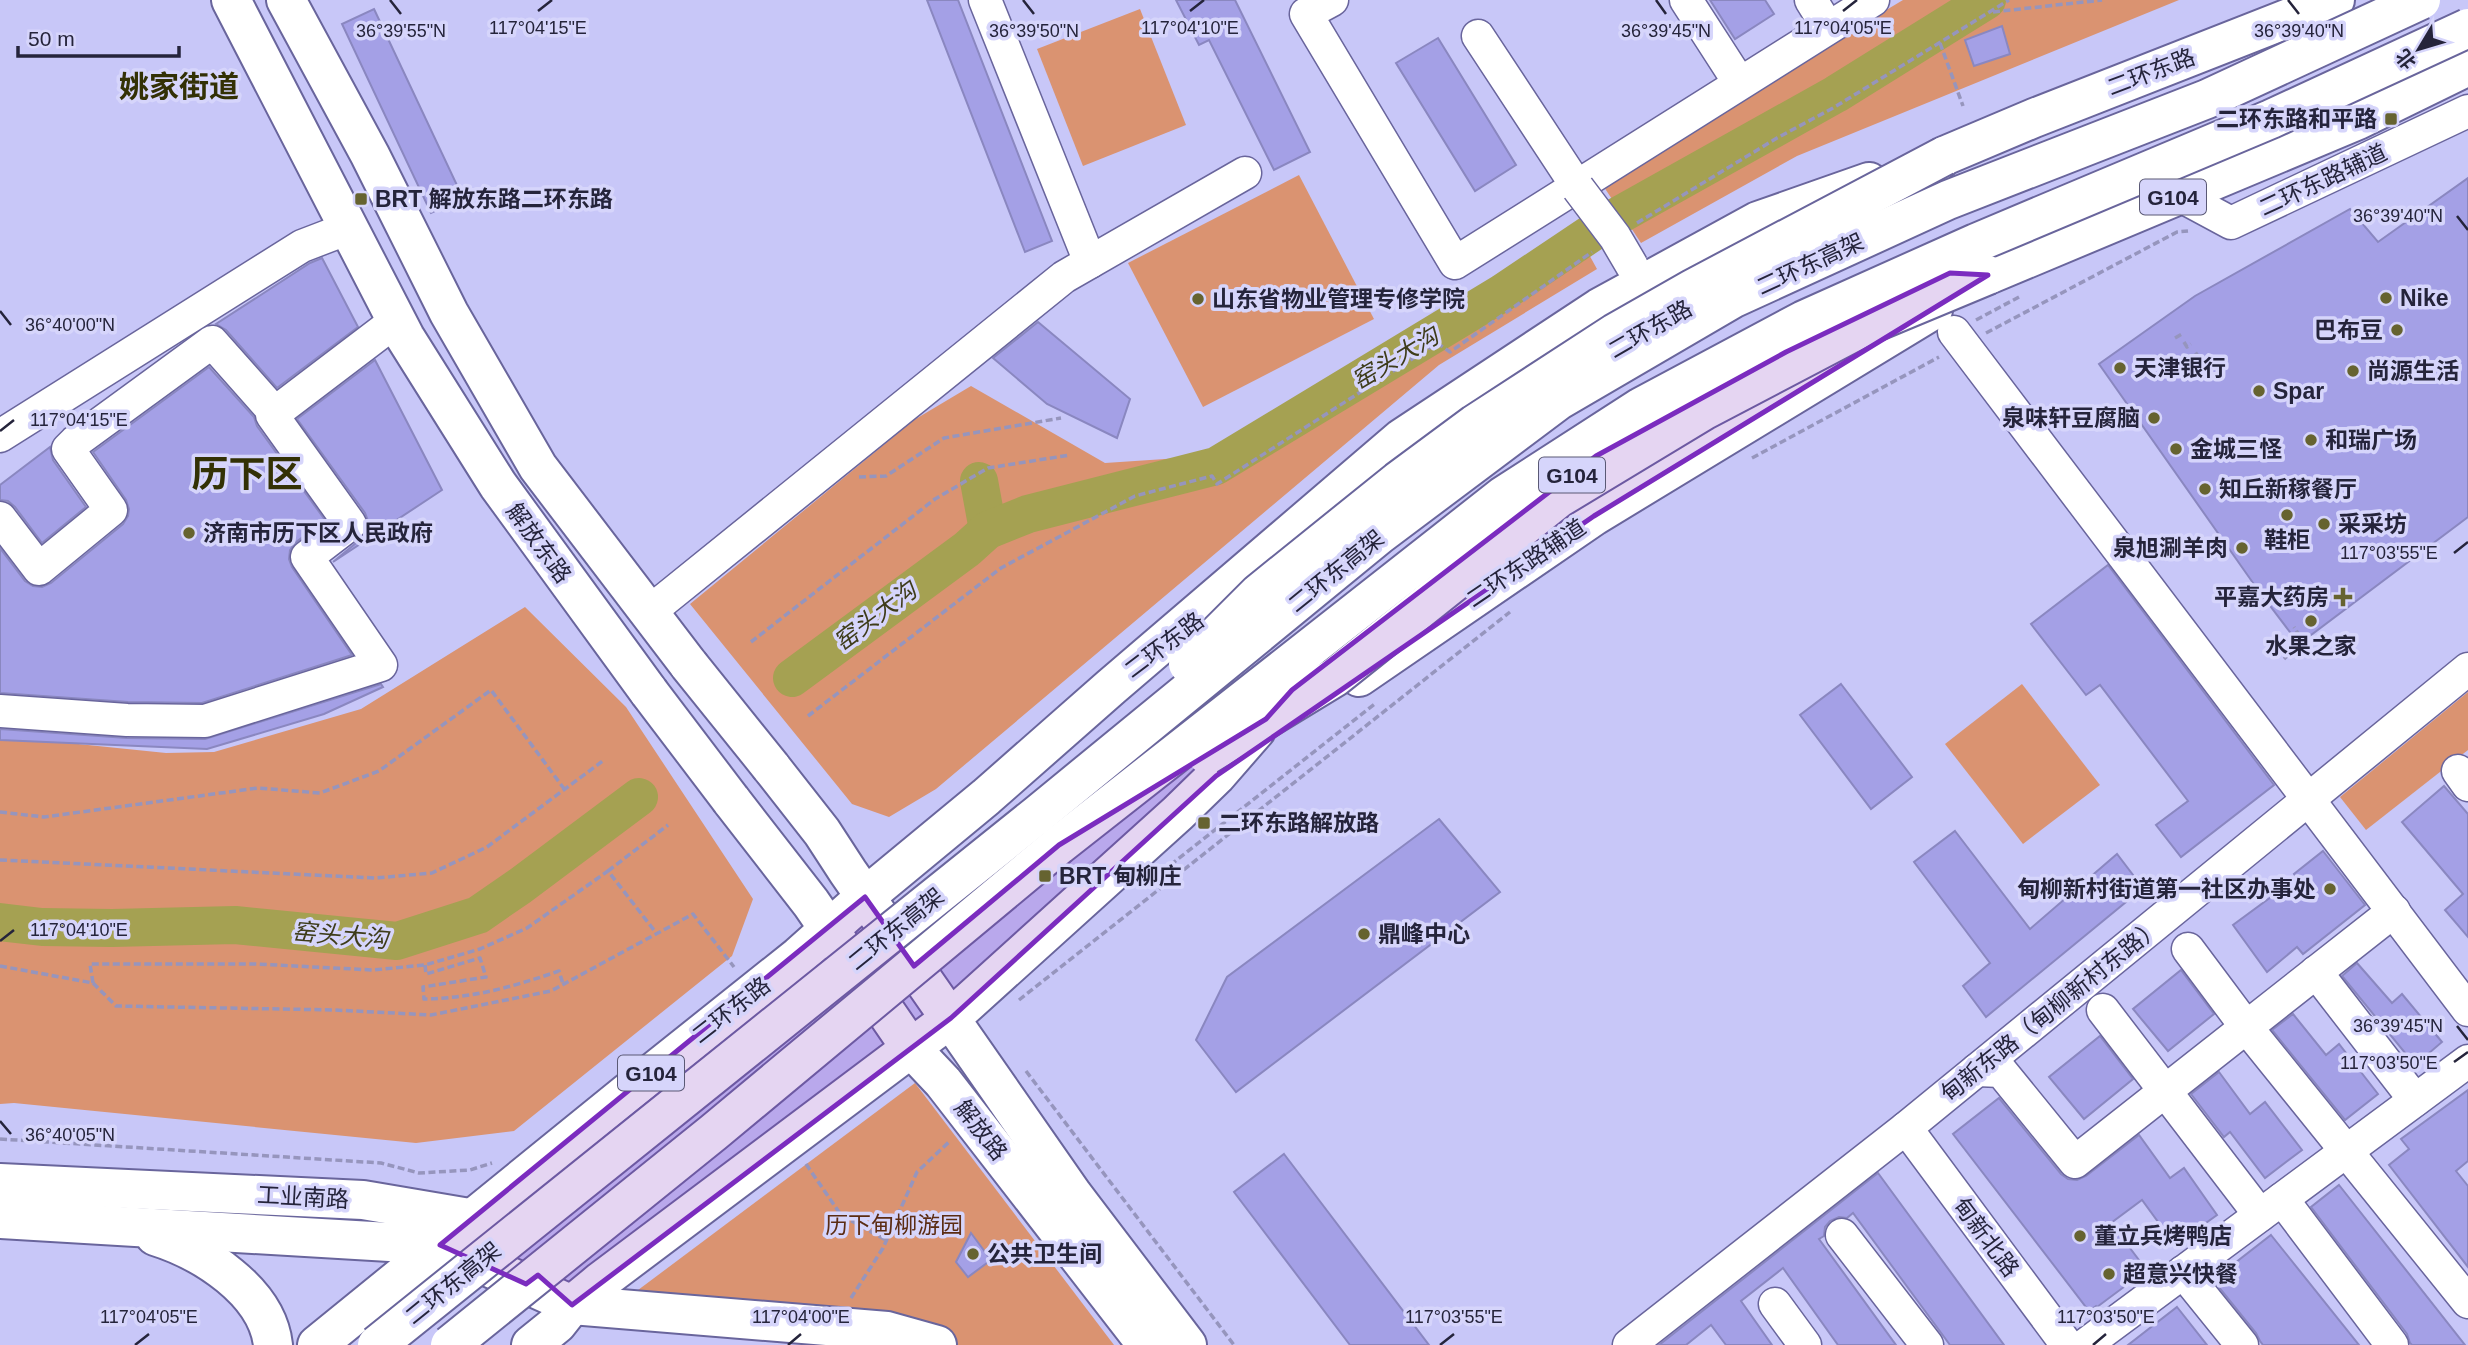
<svg xmlns="http://www.w3.org/2000/svg" width="2468" height="1345" font-family="Arial,'Noto Sans SC',sans-serif">
<rect width="100%" height="100%" fill="#c8c7f8"/>
<!-- green -->
<g fill="#da9371">
<polygon points="1903,0 2179,0 1797,156 1641,243 1600,181"/>
<polygon points="1140,9 1186,125 1083,166 1037,49"/>
<polygon points="1299,175 1374,319 1203,407 1128,263"/>
<polygon points="1576,231 1597,269 1439,365 936,789 889,817 852,804 690,604 914,420 971,386 1105,463 1210,456 1222,476"/>
<polygon points="525,607 626,707 753,899 732,956 514,1131 416,1143 14,1103 0,1104 0,736 166,753 214,752 361,709"/>
<polygon points="2022,684 2100,785 2023,844 1945,744"/>
<polygon points="2468,692 2468,750 2366,830 2340,797"/>
<polygon points="915,1083 1114,1345 953,1345 614,1308"/>
</g>
<g fill="none" stroke-linecap="round" stroke-linejoin="round">
<!-- river -->
<g stroke="#a5a152" stroke-width="38">
<polyline points="979,481 988,530"/>
<polyline points="792,678 967,549 988,530 1028,514 1216,466 1502,293 1614,218 1836,94 1987,0"/>
<polyline points="0,922 42,927 112,928 235,925 397,941 478,915 520,886 639,797"/>
</g>
</g>
<!-- building -->
<g fill="#a4a0e6" stroke="#8a87c0" stroke-width="2">
<polygon points="927,0 958,0 1052,241 1025,252"/>
<polygon points="1176,0 1235,0 1310,152 1274,170 1209,40 1199,45"/>
<polygon points="1710,0 1765,0 1774,14 1735,39"/>
<polygon points="374,9 463,198 431,213 342,24"/>
<polygon points="2002,26 2010,54 1974,66 1965,40"/>
<polygon points="1438,38 1516,165 1475,191 1396,63"/>
<polygon points="2468,178 2468,517 2299,644 2258,590 2099,364 2195,296 2350,209 2378,242"/>
<polygon points="322,258 358,327 277,388 226,330 216,324 310,263"/>
<polygon points="1038,322 1130,399 1117,438 1047,404 993,358"/>
<polygon points="375,360 442,490 333,562 362,538 367,531 368,521 365,513 297,419"/>
<polygon points="209,367 254,417 257,426 325,520 295,543 290,550 289,559 292,567 352,655 202,703 128,702 0,693 0,548 25,581 33,586 42,587 51,583 123,524 128,516 129,509 126,500 93,452"/>
<polygon points="50,447 53,460 86,507 42,543 15,507 8,501 0,500 0,485"/>
<polygon points="2108,565 2274,785 2181,857 2156,825 2188,801 2100,685 2086,695 2031,624"/>
<polygon points="381,684 383,687 324,714 207,749 0,740 0,729 127,738 205,739"/>
<polygon points="1841,684 1912,777 1871,809 1800,715"/>
<polygon points="2444,786 2468,814 2468,937 2445,910 2463,894 2402,822"/>
<polygon points="1439,819 1500,892 1236,1092 1196,1040 1227,977"/>
<polygon points="1955,831 2030,929 2117,854 2143,888 1986,1017 1963,986 1990,963 1914,862"/>
<polygon points="2323,851 2365,905 2303,954 2297,947 2267,972 2233,925 2297,878 2294,874"/>
<polygon points="2357,963 2392,1003 2402,994 2442,1042 2415,1065 2342,976"/>
<polygon points="2181,970 2214,1014 2168,1051 2133,1009"/>
<polygon points="2293,1014 2326,1055 2339,1044 2378,1094 2345,1120 2272,1030"/>
<polygon points="2100,1036 2133,1079 2084,1119 2049,1077"/>
<polygon points="2219,1072 2250,1114 2265,1102 2302,1150 2265,1178 2230,1132 2224,1137 2191,1094"/>
<polygon points="2468,1090 2468,1161 2456,1171 2468,1186 2468,1267 2389,1165 2409,1149 2401,1139"/>
<polygon points="1999,1098 2061,1174 2068,1179 2077,1180 2086,1176 2139,1135 2170,1178 2184,1168 2217,1215 2175,1245 2142,1200 2111,1223 2145,1268 2142,1270 2144,1272 2097,1307 2096,1306 2089,1311 1953,1134"/>
<polygon points="1284,1154 1429,1345 1350,1345 1234,1192"/>
<polygon points="1878,1173 2004,1345 1950,1345 1853,1213 1847,1218 1839,1217 1830,1221 1825,1227 1824,1236 1819,1239 1896,1345 1838,1345 1783,1268 1741,1301 1772,1345 1726,1345 1711,1325 1686,1345 1659,1345"/>
<polygon points="2339,1185 2465,1345 2412,1345 2410,1343 2407,1334 2311,1207"/>
<polygon points="971,1233 991,1260 968,1277 956,1262"/>
<polygon points="2271,1235 2359,1345 2263,1345 2260,1341 2256,1333 2213,1280"/>
<polygon points="2177,1307 2207,1345 2128,1345"/>
</g>
<g fill="none" stroke-linecap="round" stroke-linejoin="round">
<defs>
<g id="minor">
<polyline points="985,0 1090,262"/>
<polyline points="1332,0 1306,14 1455,263 1873,0"/>
<polyline points="1686,0 1737,79"/>
<polyline points="1811,0 1824,21"/>
<polyline points="1478,36 1578,188"/>
<polyline points="2179,195 2231,223 2468,111"/>
<polyline points="1954,332 2468,1010"/>
<polyline points="0,436 302,246 349,228"/>
<polyline points="0,518 39,569 111,510 68,449 75,442 212,342 275,413"/>
<polyline points="648,613 1064,277 1245,173"/>
<polyline points="0,711 127,720 205,721 381,665 307,557 350,524 272,415 397,320"/>
<polyline points="2458,771 2468,785"/>
<polyline points="2188,949 2247,1028 2468,1302"/>
<polyline points="2316,972 2415,1100"/>
<polyline points="2103,1010 2260,1215"/>
<polyline points="1977,1070 2001,1071 2075,1162 2394,911"/>
<polyline points="1906,1128 2067,1345"/>
<polyline points="2282,1199 2392,1345"/>
<polyline points="1842,1235 1927,1345"/>
<polyline points="2183,1272 2242,1345"/>
<polyline points="1775,1304 1805,1345"/>
<polyline points="1629,1345 1906,1128 2468,669"/>
<polyline points="2085,1345 2468,1061"/>
</g>
<g id="major">
<polyline points="231,0 405,337 498,485 649,692"/>
<polyline points="286,0 370,155 449,313 538,467 689,665"/>
<polyline points="771,767 822,832 848,872 1073,1195 1187,1345"/>
<polyline points="731,800 811,903 910,1047 943,1082 1147,1345"/>
<polyline points="0,1183 363,1200 475,1219 494,1235"/>
<polyline points="0,1219 440,1245 572,1305 887,1331 937,1345"/>
<path d="M155 1236C203 1251 267 1291 273 1345"/>
</g>
<g id="highway">
<polyline points="1919,179 1944,156 2034,118 2335,0"/>
<polyline points="1955,273 1988,275 2358,120 2468,66"/>
<polyline points="1359,677 1594,516 1933,310"/>
<polyline points="317,1345 626,1094 799,956 865,897 986,797 1111,687 1402,438 1599,308 1758,221 1869,182"/>
<polyline points="531,1345 557,1324 572,1305 601,1281 951,1018 1178,813 1216,776 1256,730"/>
</g>
</defs>
<!-- minor casing -->
<use href="#minor" stroke="#69659c" stroke-width="35"/>
<!-- major casing -->
<use href="#major" stroke="#69659c" stroke-width="42"/>
<!-- highway casing -->
<use href="#highway" stroke="#69659c" stroke-width="42"/>
<!-- path -->
<g stroke="#9695bd" stroke-width="3.5" stroke-dasharray="7 3.5" stroke-linecap="butt">
<polyline points="1993,12 2102,0"/>
<polyline points="1940,43 1963,106"/>
<polyline points="1637,223 1777,138 1833,108 2009,0"/>
<polyline points="1976,320 2019,297"/>
<polyline points="1986,333 2177,232 2188,231"/>
<polyline points="2175,338 2182,334"/>
<polyline points="2184,342 2187,347 2191,344"/>
<polyline points="2178,367 2198,353"/>
<polyline points="1752,458 1939,357"/>
<polyline points="859,477 886,476 944,438 1061,418"/>
<polyline points="2302,591 2312,606"/>
<polyline points="751,642 935,499 988,468 1070,455"/>
<polyline points="2284,659 2303,641 2294,627"/>
<polyline points="808,716 1001,568 1135,496 1212,476 1217,484 1437,343 1450,352 1592,252"/>
<polyline points="0,812 44,817 258,788 320,793 379,771 491,690 565,790"/>
<polyline points="0,860 376,878 432,873 487,847 604,760"/>
<polyline points="608,871 668,825"/>
<polyline points="1154,878 1376,703"/>
<path d="M425 965 426 974 480 958 486 977 423 987 424 999C474 998 512 987 559 971L563 984"/>
<polyline points="0,966 93,983 116,1006 335,1010 431,1015 551,991 693,914 734,967"/>
<polyline points="93,983 90,964 256,964 373,970 425,965 480,949 527,928 608,871 657,934"/>
<polyline points="1019,1000 1510,612"/>
<polyline points="1026,1071 1234,1345"/>
<polyline points="0,1139 381,1163 419,1173 470,1170 492,1163"/>
<polyline points="806,1164 841,1215 886,1240"/>
<polyline points="851,1298 883,1248 917,1172 950,1141"/>
</g>
<!-- minor -->
<use href="#minor" stroke="#fff" stroke-width="32"/>
<!-- major -->
<use href="#major" stroke="#fff" stroke-width="38"/>
<!-- highway -->
<use href="#highway" stroke="#fff" stroke-width="38"/>
<defs>
<polyline id="minor-bridge" points="1578,188 1615,237 1632,266"/>
<g id="major-bridge">
<polyline points="689,665 771,767"/>
<polyline points="649,692 731,800"/>
</g>
<g id="highway-bridge">
<polyline points="1188,664 1259,593 1398,481 1475,424 1615,333 1694,288 1944,156"/>
<polyline points="1207,755 1335,677 1559,498 1703,411 1863,327 1988,275"/>
<polyline points="377,1345 1037,815 1379,535 1559,400 1732,299 1948,200 2207,99 2421,0"/>
<polyline points="450,1345 714,1132 1059,845 1503,496 1641,407 1804,320 1976,243 2271,119 2468,28"/>
</g>
</defs>
<!-- minor-bridge casing -->
<use href="#minor-bridge" stroke="#69659c" stroke-width="35" stroke-linecap="butt"/>
<!-- major-bridge casing -->
<use href="#major-bridge" stroke="#69659c" stroke-width="42" stroke-linecap="butt"/>
<!-- highway-bridge casing -->
<use href="#highway-bridge" stroke="#69659c" stroke-width="42" stroke-linecap="butt"/>
<!-- minor-bridge -->
<use href="#minor-bridge" stroke="#fff" stroke-width="32"/>
<!-- major-bridge -->
<use href="#major-bridge" stroke="#fff" stroke-width="38"/>
<!-- highway-bridge -->
<use href="#highway-bridge" stroke="#fff" stroke-width="38"/>
</g>
<!-- marked area -->
<path fill="#7b2cbf" fill-opacity="0.2" stroke="#7b2cbf" stroke-width="5" stroke-linejoin="round" d="M1950 273 1988 275 1594 516 1216 776 951 1018 572 1305 538 1275 526 1284 440 1245 865 897 914 966 1059 845 1266 719 1292 690 1596 456 1786 352Z"/>
<!-- ticks -->
<path fill="none" stroke="#25243b" stroke-width="2.5" d="M390 0 401 14M1023 0 1034 14M1656 0 1666 14M2288 0 2299 14M538 11 552 0M1190 11 1204 0M1843 11 1857 0M2457 216 2468 230M0 311 11 325M0 431 14 420M2454 553 2468 542M0 941 14 930M2457 1026 2468 1040M2454 1062 2468 1052M0 1121 11 1134M135 1345 149 1334M788 1345 801 1334M1440 1345 1454 1334M2093 1345 2106 1334"/>
<!-- markers -->
<g fill="#666330" stroke="#d6d5fb" stroke-width="2.5">
<rect x="2384" y="112" width="14" height="14" rx="3.5"/>
<rect x="354" y="192" width="14" height="14" rx="3.5"/>
<circle cx="2386" cy="298" r="7"/>
<circle cx="1198" cy="299" r="7"/>
<circle cx="2397" cy="330" r="7"/>
<circle cx="2120" cy="368" r="7"/>
<circle cx="2353" cy="371" r="7"/>
<circle cx="2259" cy="391" r="7"/>
<circle cx="2154" cy="418" r="7"/>
<circle cx="2311" cy="440" r="7"/>
<circle cx="2176" cy="449" r="7"/>
<circle cx="2205" cy="489" r="7"/>
<circle cx="2287" cy="515" r="7"/>
<circle cx="2324" cy="524" r="7"/>
<circle cx="189" cy="533" r="7"/>
<circle cx="2242" cy="548" r="7"/>
<path d="M2339.5 586.5h7v7h7v7h-7v7h-7v-7h-7v-7h7z"/>
<circle cx="2311" cy="621" r="7"/>
<rect x="1197" y="816" width="14" height="14" rx="3.5"/>
<rect x="1038" y="869" width="14" height="14" rx="3.5"/>
<circle cx="2330" cy="889" r="7"/>
<circle cx="1364" cy="934" r="7"/>
<circle cx="2080" cy="1236" r="7"/>
<circle cx="973" cy="1254" r="7"/>
<circle cx="2109" cy="1274" r="7"/>
</g>
<g text-anchor="middle" dominant-baseline="central" stroke-width="7" stroke-linejoin="round" paint-order="stroke">
<!-- shield labels -->
<g fill="#d6d5fb" stroke="#5a5975" stroke-width="2">
<rect x="2140" y="179.5" width="66" height="35" rx="5"/>
<rect x="1539" y="457.5" width="66" height="35" rx="5"/>
<rect x="618" y="1055.5" width="66" height="35" rx="5"/>
</g>
<g font-size="21" font-weight="bold" fill="#25243b">
<text x="2173" y="197">G104</text>
<text x="1572" y="475">G104</text>
<text x="651" y="1073">G104</text>
</g>
<!-- street labels -->
<g font-size="23" fill="#25243b" stroke="#d6d5fb">
<text transform="translate(2151 72) rotate(-21)">二环东路</text>
<text transform="translate(2323 180) rotate(-25)">二环东路辅道</text>
<text transform="translate(1810 264) rotate(-25)">二环东高架</text>
<text transform="translate(1650 329) rotate(-30)">二环东路</text>
<text transform="translate(539 543) rotate(54)">解放东路</text>
<text transform="translate(1526 563) rotate(-34)">二环东路辅道</text>
<text transform="translate(1336 571) rotate(-39)">二环东高架</text>
<text transform="translate(1164 645) rotate(-37)">二环东路</text>
<text transform="translate(896 929) rotate(-39)">二环东高架</text>
<text transform="translate(731 1010) rotate(-38)">二环东路</text>
<text transform="translate(2051 1010) rotate(-39)">甸新东路（甸柳新村东路）</text>
<text transform="translate(981 1130) rotate(52)">解放路</text>
<text transform="translate(303 1197) rotate(3)">工业南路</text>
<text transform="translate(1986 1237) rotate(53)">甸新北路</text>
<text transform="translate(453 1283) rotate(-39)">二环东高架</text>
</g>
<!-- poi labels -->
<g font-size="23" font-weight="bold" fill="#25243b" stroke="#d6d5fb" text-anchor="start">
<text x="2377" y="119" text-anchor="end">二环东路和平路</text>
<text x="375" y="199">BRT 解放东路二环东路</text>
<text x="2400" y="298">Nike</text>
<text x="1212" y="299">山东省物业管理专修学院</text>
<text x="2383" y="330" text-anchor="end">巴布豆</text>
<text x="2134" y="368">天津银行</text>
<text x="2367" y="371">尚源生活</text>
<text x="2273" y="391">Spar</text>
<text x="2140" y="418" text-anchor="end">泉味轩豆腐脑</text>
<text x="2325" y="440">和瑞广场</text>
<text x="2190" y="449">金城三怪</text>
<text x="2219" y="489">知丘新稼餐厅</text>
<text x="2338" y="524">采采坊</text>
<text x="203" y="533">济南市历下区人民政府</text>
<text x="2287" y="540" text-anchor="middle">鞋柜</text>
<text x="2228" y="548" text-anchor="end">泉旭涮羊肉</text>
<text x="2329" y="597" text-anchor="end">平嘉大药房</text>
<text x="2311" y="646" text-anchor="middle">水果之家</text>
<text x="1218" y="823">二环东路解放路</text>
<text x="1059" y="876">BRT 甸柳庄</text>
<text x="2316" y="889" text-anchor="end">甸柳新村街道第一社区办事处</text>
<text x="1378" y="934">鼎峰中心</text>
<text x="2094" y="1236">董立兵烤鸭店</text>
<text x="987" y="1254">公共卫生间</text>
<text x="2123" y="1274">超意兴快餐</text>
</g>
<!-- park labels -->
<g font-size="23" fill="#5b2c13" stroke="#d6d5fb">
<text x="894" y="1225">历下甸柳游园</text>
</g>
<!-- water labels -->
<g font-size="24" font-style="italic" fill="#3e3c1a" stroke="#d6d5fb">
<text transform="translate(1395 358) rotate(-31)">窑头大沟</text>
<text transform="translate(875 616) rotate(-37)">窑头大沟</text>
<text transform="translate(340 935) rotate(5)">窑头大沟</text>
</g>
<!-- district labels -->
<g font-size="30" font-weight="bold" fill="#333105" stroke="#d6d5fb">
<text x="179" y="86">姚家街道</text>
</g>
<!-- town labels -->
<g font-size="37" font-weight="bold" fill="#333105" stroke="#d6d5fb">
<text x="247" y="474">历下区</text>
</g>
</g>
<g font-size="18" text-anchor="middle" fill="#25243b" stroke="#d6d5fb" stroke-width="7" stroke-linejoin="round" paint-order="stroke">
<text x="538" y="34">117°04'15"E</text>
<text x="1843" y="34">117°04'05"E</text>
<text x="1190" y="34">117°04'10"E</text>
<text x="401" y="37">36°39'55"N</text>
<text x="1034" y="37">36°39'50"N</text>
<text x="1666" y="37">36°39'45"N</text>
<text x="2299" y="37">36°39'40"N</text>
<text x="2398" y="222">36°39'40"N</text>
<text x="70" y="331">36°40'00"N</text>
<text x="79" y="426">117°04'15"E</text>
<text x="2389" y="559">117°03'55"E</text>
<text x="79" y="936">117°04'10"E</text>
<text x="2398" y="1032">36°39'45"N</text>
<text x="2389" y="1069">117°03'50"E</text>
<text x="70" y="1141">36°40'05"N</text>
<text x="149" y="1323">117°04'05"E</text>
<text x="801" y="1323">117°04'00"E</text>
<text x="1454" y="1323">117°03'55"E</text>
<text x="2106" y="1323">117°03'50"E</text>
</g>
<!-- north arrow -->
<g transform="translate(2419 49) rotate(232)" stroke="#d6d5fb" stroke-width="5" paint-order="stroke">
<path d="M0-5L12 26L0 18L-12 26Z" fill="#25243b"/>
<text y="-10" font-size="19" font-weight="bold" text-anchor="middle" fill="#25243b">北</text>
</g>
<!-- scale -->
<path d="M18 46v10h161v-10" fill="none" stroke="#25243b" stroke-width="3.5"/>
<text x="28" y="46" font-size="21" fill="#25243b" stroke="#d6d5fb" stroke-width="5" paint-order="stroke">50 m</text>
</svg>
